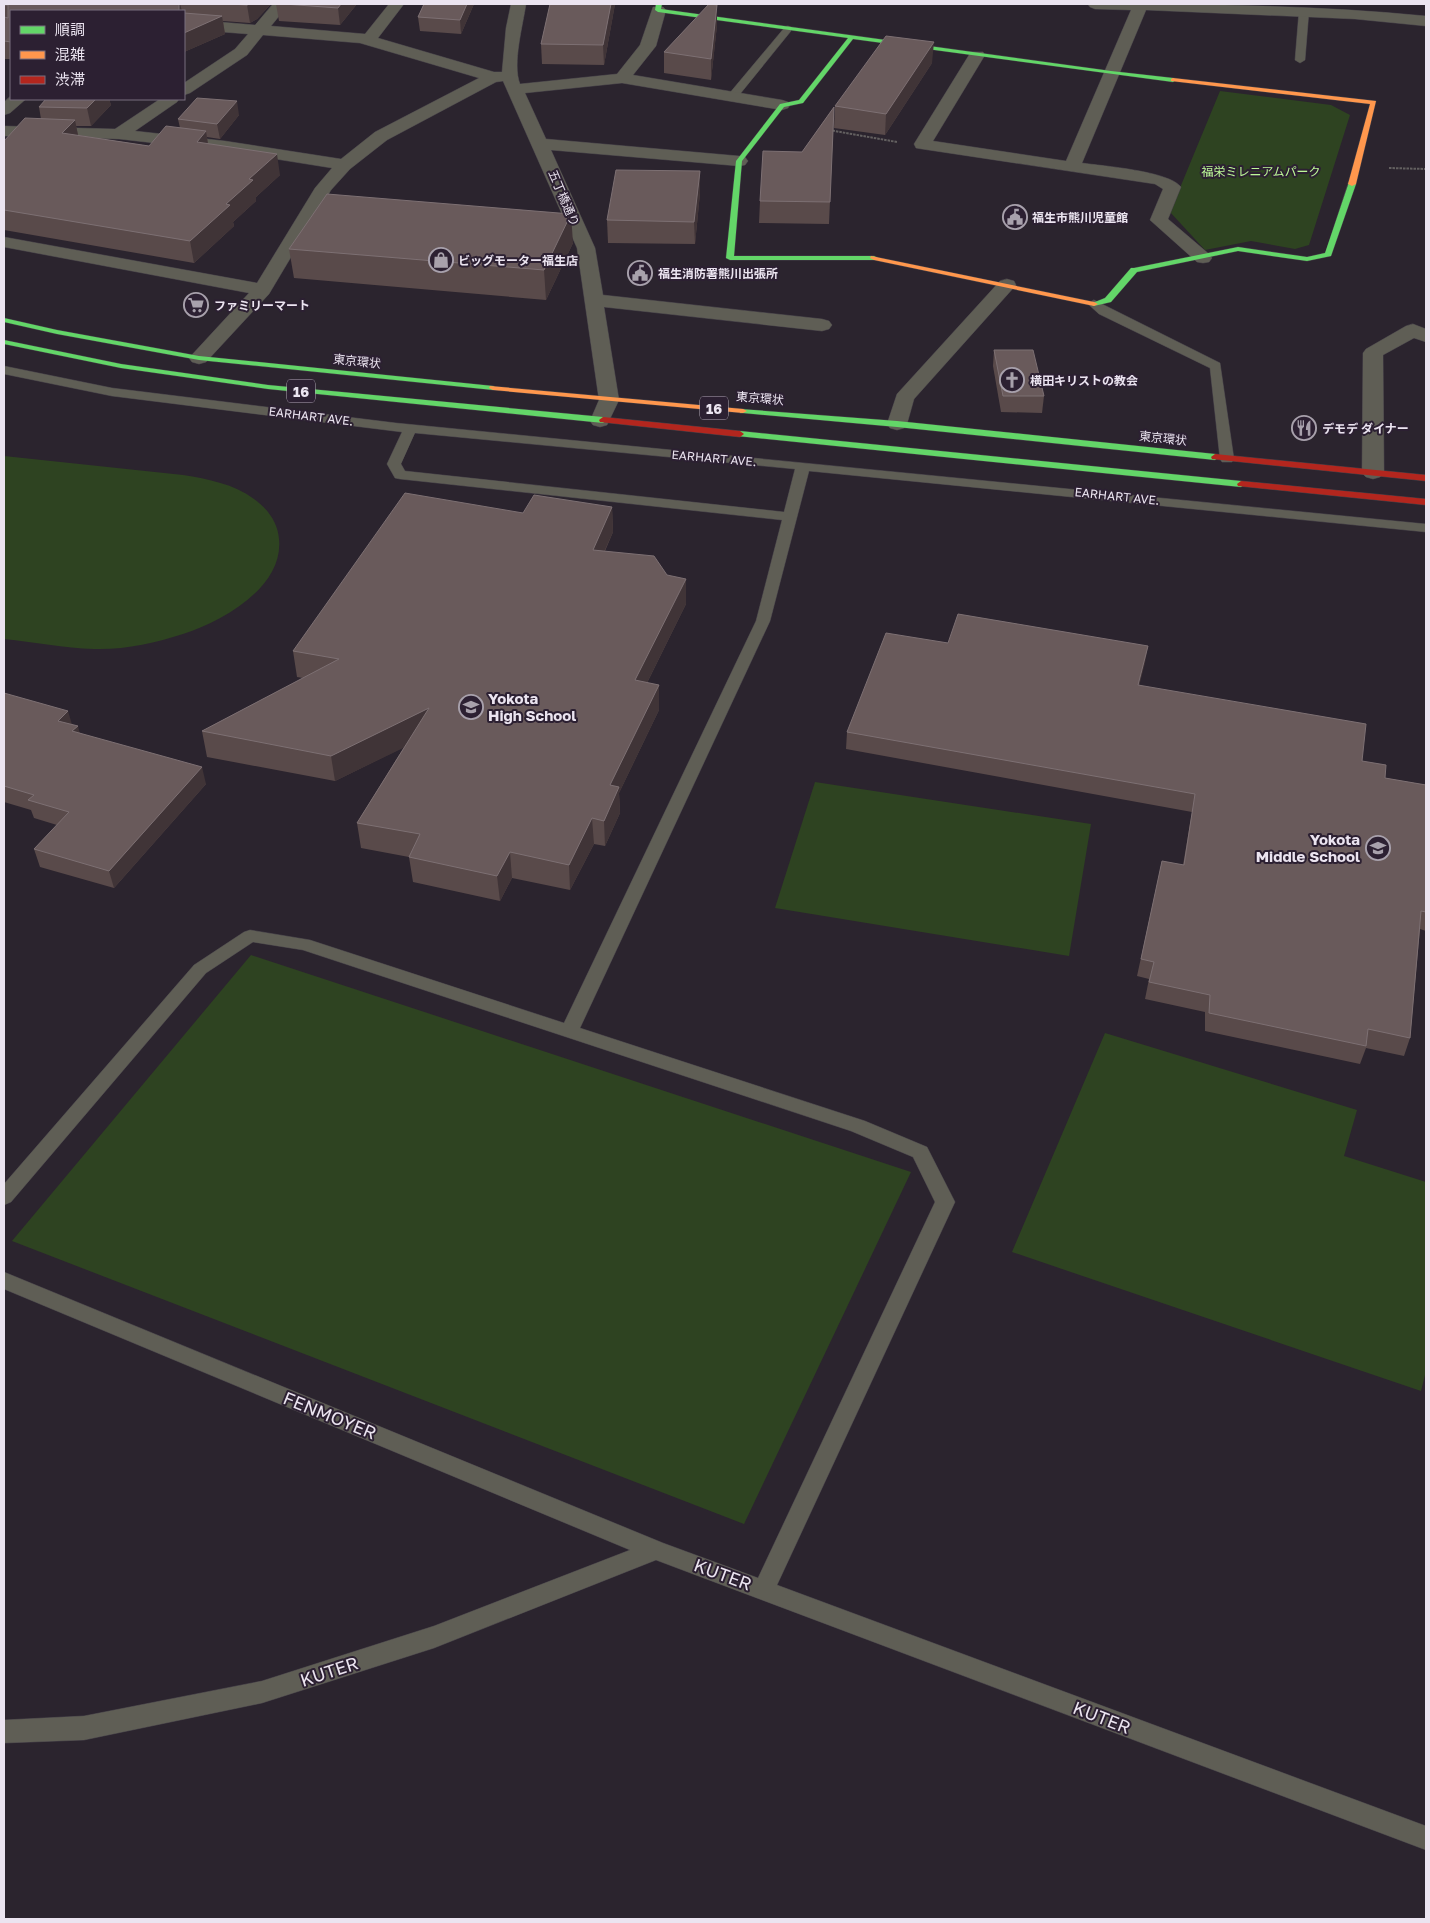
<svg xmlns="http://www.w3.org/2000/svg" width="1430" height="1923" font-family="'Golos Text','Noto Sans JP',sans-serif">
<rect width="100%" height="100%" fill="#2b242e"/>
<!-- green -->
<g fill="#2e4321">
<polygon points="1220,91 1331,105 1350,115 1309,245 1295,249 1251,241 1205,250 1170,212"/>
<path d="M4 456 183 475C208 479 234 484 254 499 268 509 278 523 279 539 284 587 222 622 183 634 155 643 124 650 94 649 64 648 34 642 4 639Z"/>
<polygon points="815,782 1091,824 1069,956 775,908"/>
<polygon points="251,955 911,1172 744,1524 12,1241"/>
<polygon points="1105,1033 1357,1110 1344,1156 1426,1182 1426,1371 1421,1391 1012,1252"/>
</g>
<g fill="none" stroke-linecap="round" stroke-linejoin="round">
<defs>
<g id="lane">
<polygon points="1304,8 1309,11 1305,60 1300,63 1295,60 1299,11"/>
<polygon points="788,26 791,27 791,31 736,99 728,99 727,97 728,95 785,27"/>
<polygon points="1094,300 1220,363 1234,459 1232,462 1222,462 1220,459 1210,368 1099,314 1088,304"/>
<path d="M4 366 112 388 396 423 1426 524V532L809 471 770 621 580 1028 865 1121 927 1147 955 1202 777 1585 1426 1826V1850L656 1560 434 1648 262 1703 84 1740 4 1743V1720L84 1716 262 1681 434 1626 630 1550 4 1289V1272L663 1543 758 1578 935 1202 913 1157 851 1131 303 950 253 942 206 973 11 1202 4 1205V1184L194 965 244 932 250 930 310 940 564 1023 756 621 782 520 400 479 395 478 387 464 402 432 112 396 4 374ZM415 433 795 469 784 512 405 471 401 464Z"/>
</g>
<g id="street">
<path d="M273 4H289L271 26 365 34 389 4H404L378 38 494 72H502L506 28 511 4H526C523 25 512 64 520 84L617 74 640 45 653 7H663L666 10 656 46 633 75 782 100 788 102 790 105 788 108 782 110 622 83 525 93 546 139 739 156 745 157 748 161 745 165 739 166 551 150 595 248 603 295 822 319 829 321 832 325 829 329 822 331 604 307 619 400 607 425 600 427 593 425 590 421 599 400 577 248 503 81 496 82 387 140 350 169 331 190 269 294 206 362 199 364 192 362 189 358 249 293 4 247V237L257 283 315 188 332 168 225 151 119 139 4 136V126L115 129 160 99H179L177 102 135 131 225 141 341 159 375 132 479 78 360 43 263 35 247 55 190 93 184 95V83L235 49 248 34 184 29V19L255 25Z"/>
<path d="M1088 4C1201 4 1313 5 1426 16V26L1355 19 1146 10 1082 163C1103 166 1169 171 1181 187L1168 219 1209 254 1212 258 1209 262 1203 263 1197 262 1150 220 1163 189 1155 184 922 149 916 148 914 144 969 55 971 52H983L985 55 933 141 1066 161 1131 10 1095 9 1090 7Z"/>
<polygon points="11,96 11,99 26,99 10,113 4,115 4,102"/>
<polygon points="1007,279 1014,281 1016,285 914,399 907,424 904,428 897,430 890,428 887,424 897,394 1000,281"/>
<polygon points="1413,324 1426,329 1426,342 1414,338 1383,355 1384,473 1380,477 1373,479 1366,477 1362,473 1363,353 1366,349 1406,326"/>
</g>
<g id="fast">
<polygon points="656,4 662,4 661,9 1111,71 1173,78 1176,80 1173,82 853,39 803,103 784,107 742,161 734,256 874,256 878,258 874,260 730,260 726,258 736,161 780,104 799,100 848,38 658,12 655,10"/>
<polygon points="1349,182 1356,184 1331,256 1307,261 1238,251 1137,272 1111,302 1094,306 1090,304 1105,298 1131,268 1134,268 1238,247 1307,257 1325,253"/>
<polygon points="4,318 57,330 199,356 493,386 497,388 493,390 199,360 57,334 4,322"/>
<polygon points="4,340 121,364 268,385 603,417 607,420 603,423 268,389 121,368 4,344"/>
<polygon points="740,409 897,421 1215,454 1219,457 1215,460 897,427 743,413 740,413"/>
<polygon points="740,431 1241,481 1245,484 1241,487 737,436 736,434"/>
</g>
<g id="slow">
<polygon points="1173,78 1376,101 1356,184 1352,186 1348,184 1370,104 1171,81 1171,79"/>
<polygon points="871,256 1094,302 1098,304 1094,306 874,260 870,258"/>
<polygon points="490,386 743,409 747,411 743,413 493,390 489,388"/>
</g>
<g id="jam">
<polygon points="603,417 740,431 744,434 740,437 600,422 599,420"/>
<polygon points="1215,454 1426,475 1426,481 1212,459 1211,457"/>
<polygon points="1241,481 1426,499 1426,505 1238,486 1237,484"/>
</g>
</defs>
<!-- lane casing -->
<use href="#lane" stroke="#454048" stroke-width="1"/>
<!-- street casing -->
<use href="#street" stroke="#454048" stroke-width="1"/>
<!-- fast casing -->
<use href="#fast" stroke="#454048" stroke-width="1"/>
<!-- slow casing -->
<use href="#slow" stroke="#454048" stroke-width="1"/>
<!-- jam casing -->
<use href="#jam" stroke="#454048" stroke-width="1"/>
<!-- path -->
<g stroke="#636060" stroke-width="2" stroke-dasharray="2.5 1" stroke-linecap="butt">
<polyline points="829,130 897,142"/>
<polyline points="1389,168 1426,169"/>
</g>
<!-- lane -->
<use href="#lane" fill="#5f5e55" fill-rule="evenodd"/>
<!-- street -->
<use href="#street" fill="#5f5e55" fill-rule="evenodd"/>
<!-- fast -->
<use href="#fast" fill="#63d668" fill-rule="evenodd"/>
<!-- slow -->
<use href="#slow" fill="#ff974d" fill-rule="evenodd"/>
<!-- jam -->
<use href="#jam" fill="#b3261e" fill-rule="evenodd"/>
</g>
<!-- wall -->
<g fill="#594a4a">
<polygon points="4,4 271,4 257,19 250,23 223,21 225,34 184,52 184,11 11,11 11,59 4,59"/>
<polygon points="276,4 357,4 340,25 279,21"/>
<polygon points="424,4 474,4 461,34 420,31 418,17"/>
<polygon points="550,4 615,4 604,65 542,64 541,44"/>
<polygon points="717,5 717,25 711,80 664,73 664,52"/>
<polygon points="932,63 885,135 834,128 835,106"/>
<polygon points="46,99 109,99 111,105 91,126 76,126 78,135 149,146 180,128 178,119 239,115 220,139 207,137 208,144 280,175 256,197 256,201 233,222 234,226 194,263 4,230 4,141 41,119 39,107"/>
<polygon points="834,107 829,224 759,223 760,201 802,152"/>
<polygon points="700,171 700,193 695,244 608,243 607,220"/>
<polygon points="573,243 546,300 294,278 289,249"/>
<polygon points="994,350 1044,396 1042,413 1001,412 993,366"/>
<polygon points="612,507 613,532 605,551 686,604 647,683 659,685 659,710 619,793 620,813 605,846 594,844 570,890 512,878 500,901 413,882 409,857 361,848 357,823 404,747 335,781 207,757 202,731 303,678 297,677 293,651 523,513"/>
<polygon points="948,643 1148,646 1139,685 1362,761 1385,778 1426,785 1426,931 1420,929 1410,1038 1404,1056 1366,1048 1360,1064 1205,1031 1205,1012 1145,999 1149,979 1137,976 1162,861 1183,865 1192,812 846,749 847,732"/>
<polygon points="4,693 72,724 80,733 206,784 114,888 40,867 34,849 57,825 34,818 31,810 4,802"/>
</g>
<!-- shaded-wall -->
<g fill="#403437">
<polygon points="179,4 180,4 182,11 179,11"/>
<polygon points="250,4 271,4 257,19 250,23 247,5"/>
<polygon points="341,4 357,4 340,25 338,8"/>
<polygon points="467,4 474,4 461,34 460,20"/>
<polygon points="611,4 615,4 604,65 603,45"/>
<polygon points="717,5 717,25 711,80 711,59"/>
<polygon points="222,16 225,34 184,52 184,33"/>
<polygon points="934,42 932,63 885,135 886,114"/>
<polygon points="96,99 109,99 111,105 91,126 87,108"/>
<polygon points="237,101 239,115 220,139 217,124"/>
<polygon points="75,120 79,140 62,133"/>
<polygon points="206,131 209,151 197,142"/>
<polygon points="277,154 280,175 256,197 256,201 233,222 234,226 194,263 190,241 226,204 249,179"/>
<polygon points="700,171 700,193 695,244 694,222"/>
<polygon points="571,214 573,243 546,300 544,270"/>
<polygon points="612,507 613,532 594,574 593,550"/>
<polygon points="686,579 686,604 636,705 635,680"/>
<polygon points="1148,646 1145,663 1135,702 1138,685"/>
<polygon points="659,685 659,710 619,793 620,813 605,846 604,821 610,785"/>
<polygon points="429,708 432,734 335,781 331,756"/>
<polygon points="68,711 73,728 58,721"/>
<polygon points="78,726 82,743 72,731"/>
<polygon points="202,767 206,784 114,888 109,871"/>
<polygon points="592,818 594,844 570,890 569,865"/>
<polygon points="510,852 512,878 500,901 497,876"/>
</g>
<!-- building -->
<g fill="#695a5b" stroke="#7d7073">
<polygon points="4,4 179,4 179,11 11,11 11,42 4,41 4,17 8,18 8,5 4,5"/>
<polygon points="230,4 250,4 247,5"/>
<polygon points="284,4 341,4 338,8"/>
<polygon points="424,4 467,4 460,20 418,17"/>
<polygon points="550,4 611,4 603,45 541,44"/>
<polygon points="709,4 717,5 711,59 664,52"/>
<polygon points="184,13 222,16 184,33"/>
<polygon points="886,36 934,42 886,114 835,106"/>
<polygon points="197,98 237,101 217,124 178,119"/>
<polygon points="46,99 96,99 87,108 39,107"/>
<polygon points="834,107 830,202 760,201 763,151 802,152"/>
<polygon points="25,118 75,120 62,133 149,146 166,126 206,131 197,142 277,154 249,179 253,180 226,204 230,205 190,241 4,210 4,141"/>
<polygon points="616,170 700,171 694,222 607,220"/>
<polygon points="327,194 571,214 544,270 289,249"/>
<polygon points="994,350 1033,350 1044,396 1003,396"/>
<polygon points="405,493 523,513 534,495 612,507 593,550 654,556 667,575 686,579 635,680 659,685 610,785 619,787 604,821 592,818 569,865 510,852 497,876 409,857 420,834 357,823 429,708 331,756 202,731 339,659 293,651"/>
<polygon points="958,614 1148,646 1138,685 1366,724 1362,761 1386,765 1385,778 1426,785 1426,912 1421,911 1410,1038 1368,1029 1366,1046 1209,1013 1210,995 1149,982 1154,962 1141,959 1162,861 1184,865 1195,794 847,732 886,633 948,643"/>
<polygon points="4,693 68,711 58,721 78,726 72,731 202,767 109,871 34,849 69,812 28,800 34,795 4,786"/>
</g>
<!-- icons -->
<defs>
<symbol id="civic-ring" viewBox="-11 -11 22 22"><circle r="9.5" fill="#2c2032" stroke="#a8a1ac" stroke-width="1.5"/><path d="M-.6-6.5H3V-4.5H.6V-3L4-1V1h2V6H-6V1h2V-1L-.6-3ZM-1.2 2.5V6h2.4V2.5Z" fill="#a8a1ac"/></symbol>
<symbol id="shop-ring" viewBox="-11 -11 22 22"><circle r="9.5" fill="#2c2032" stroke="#a8a1ac" stroke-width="1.5"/><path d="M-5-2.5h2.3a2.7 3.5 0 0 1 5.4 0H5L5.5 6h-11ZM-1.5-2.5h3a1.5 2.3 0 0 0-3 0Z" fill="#a8a1ac"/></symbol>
<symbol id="supermarket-ring" viewBox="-11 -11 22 22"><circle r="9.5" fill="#2c2032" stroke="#a8a1ac" stroke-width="1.5"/><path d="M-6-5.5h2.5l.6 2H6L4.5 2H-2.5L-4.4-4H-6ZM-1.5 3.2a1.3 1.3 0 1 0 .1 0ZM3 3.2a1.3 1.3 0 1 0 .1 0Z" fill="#a8a1ac"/></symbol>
<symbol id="church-ring" viewBox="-11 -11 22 22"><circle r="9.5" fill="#2c2032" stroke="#a8a1ac" stroke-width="1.5"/><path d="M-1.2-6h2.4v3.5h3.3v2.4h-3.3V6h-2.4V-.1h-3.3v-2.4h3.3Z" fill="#a8a1ac"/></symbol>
<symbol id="restaurant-ring" viewBox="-11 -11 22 22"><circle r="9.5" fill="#2c2032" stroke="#a8a1ac" stroke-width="1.5"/><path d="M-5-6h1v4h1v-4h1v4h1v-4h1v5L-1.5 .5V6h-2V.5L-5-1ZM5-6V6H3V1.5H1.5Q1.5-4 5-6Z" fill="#a8a1ac"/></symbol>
<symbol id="school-ring" viewBox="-11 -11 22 22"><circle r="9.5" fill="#2c2032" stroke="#a8a1ac" stroke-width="1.5"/><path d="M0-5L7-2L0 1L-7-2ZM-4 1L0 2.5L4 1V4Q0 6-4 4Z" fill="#a8a1ac"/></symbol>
</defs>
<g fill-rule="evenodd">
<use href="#civic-ring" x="1001" y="203" width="28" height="28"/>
<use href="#shop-ring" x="427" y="246" width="28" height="28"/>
<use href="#civic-ring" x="626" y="259" width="28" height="28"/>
<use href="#supermarket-ring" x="182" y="291" width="28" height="28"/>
<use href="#church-ring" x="998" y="366" width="28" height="28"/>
<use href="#restaurant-ring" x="1290" y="414" width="28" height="28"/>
<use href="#school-ring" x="457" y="693" width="28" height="28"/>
<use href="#school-ring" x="1364" y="834" width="28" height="28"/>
</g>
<g text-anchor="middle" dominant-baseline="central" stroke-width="4" stroke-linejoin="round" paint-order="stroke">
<!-- far-park labels -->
<g font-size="12" fill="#bcf897" stroke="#2c2032">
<text x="1261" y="171">福栄ミレニアムパーク</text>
</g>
<!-- far-street labels -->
<g font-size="12" fill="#ebe4f0" stroke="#2c2032">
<text transform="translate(564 198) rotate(67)">五丁橋通り</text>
<text transform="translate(357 361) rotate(6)">東京環状</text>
<text transform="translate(760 398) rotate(5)">東京環状</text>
<text transform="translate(311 416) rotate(7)">EARHART AVE.</text>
<text transform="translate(1163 438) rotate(6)">東京環状</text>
<text transform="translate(714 458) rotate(5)">EARHART AVE.</text>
<text transform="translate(1117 496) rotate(6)">EARHART AVE.</text>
</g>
<!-- far-poi labels -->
<g font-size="12" font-weight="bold" fill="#ebe4f0" stroke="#2c2032" text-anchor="start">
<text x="1032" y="217">福生市熊川児童館</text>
<text x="458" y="260">ビッグモーター福生店</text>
<text x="658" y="273">福生消防署熊川出張所</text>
<text x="214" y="305">ファミリーマート</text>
<text x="1030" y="380">横田キリストの教会</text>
<text x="1322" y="428">デモデ ダイナー</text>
</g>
<!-- shield labels -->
<g fill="#2c2032" stroke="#b2a9b7" stroke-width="1">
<rect x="287" y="379.5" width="28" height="23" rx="4"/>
<rect x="700" y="396.5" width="28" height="23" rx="4"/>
</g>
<g font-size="14" font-weight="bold" fill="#ebe4f0">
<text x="301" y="391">16</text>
<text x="714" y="408">16</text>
</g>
<!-- poi labels -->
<g font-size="15" font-weight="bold" fill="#ebe4f0" stroke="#2c2032" text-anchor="start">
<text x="488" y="698">Yokota<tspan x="488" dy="17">High School</tspan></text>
<text x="1360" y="839" text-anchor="end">Yokota<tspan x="1360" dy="17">Middle School</tspan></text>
</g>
<!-- near-street labels -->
<g font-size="18" fill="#ebe4f0" stroke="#2c2032">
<text transform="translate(330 1415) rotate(22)">FENMOYER</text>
<text transform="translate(723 1574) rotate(20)">KUTER</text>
<text transform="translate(329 1671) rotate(-18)">KUTER</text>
<text transform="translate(1102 1717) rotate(21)">KUTER</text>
</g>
</g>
<!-- border -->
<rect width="1430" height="1923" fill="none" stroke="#ebe4f0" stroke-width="10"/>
<!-- legend -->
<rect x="10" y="10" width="175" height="90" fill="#2c2032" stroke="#786e7e"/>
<rect x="20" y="26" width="25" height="8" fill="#63d668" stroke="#786e7e"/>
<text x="55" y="35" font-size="15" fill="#ebe4f0">順調</text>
<rect x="20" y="51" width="25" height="8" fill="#ff974d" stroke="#786e7e"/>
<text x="55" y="60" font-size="15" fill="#ebe4f0">混雑</text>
<rect x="20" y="76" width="25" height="8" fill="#b3261e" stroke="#786e7e"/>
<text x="55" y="85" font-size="15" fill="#ebe4f0">渋滞</text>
</svg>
